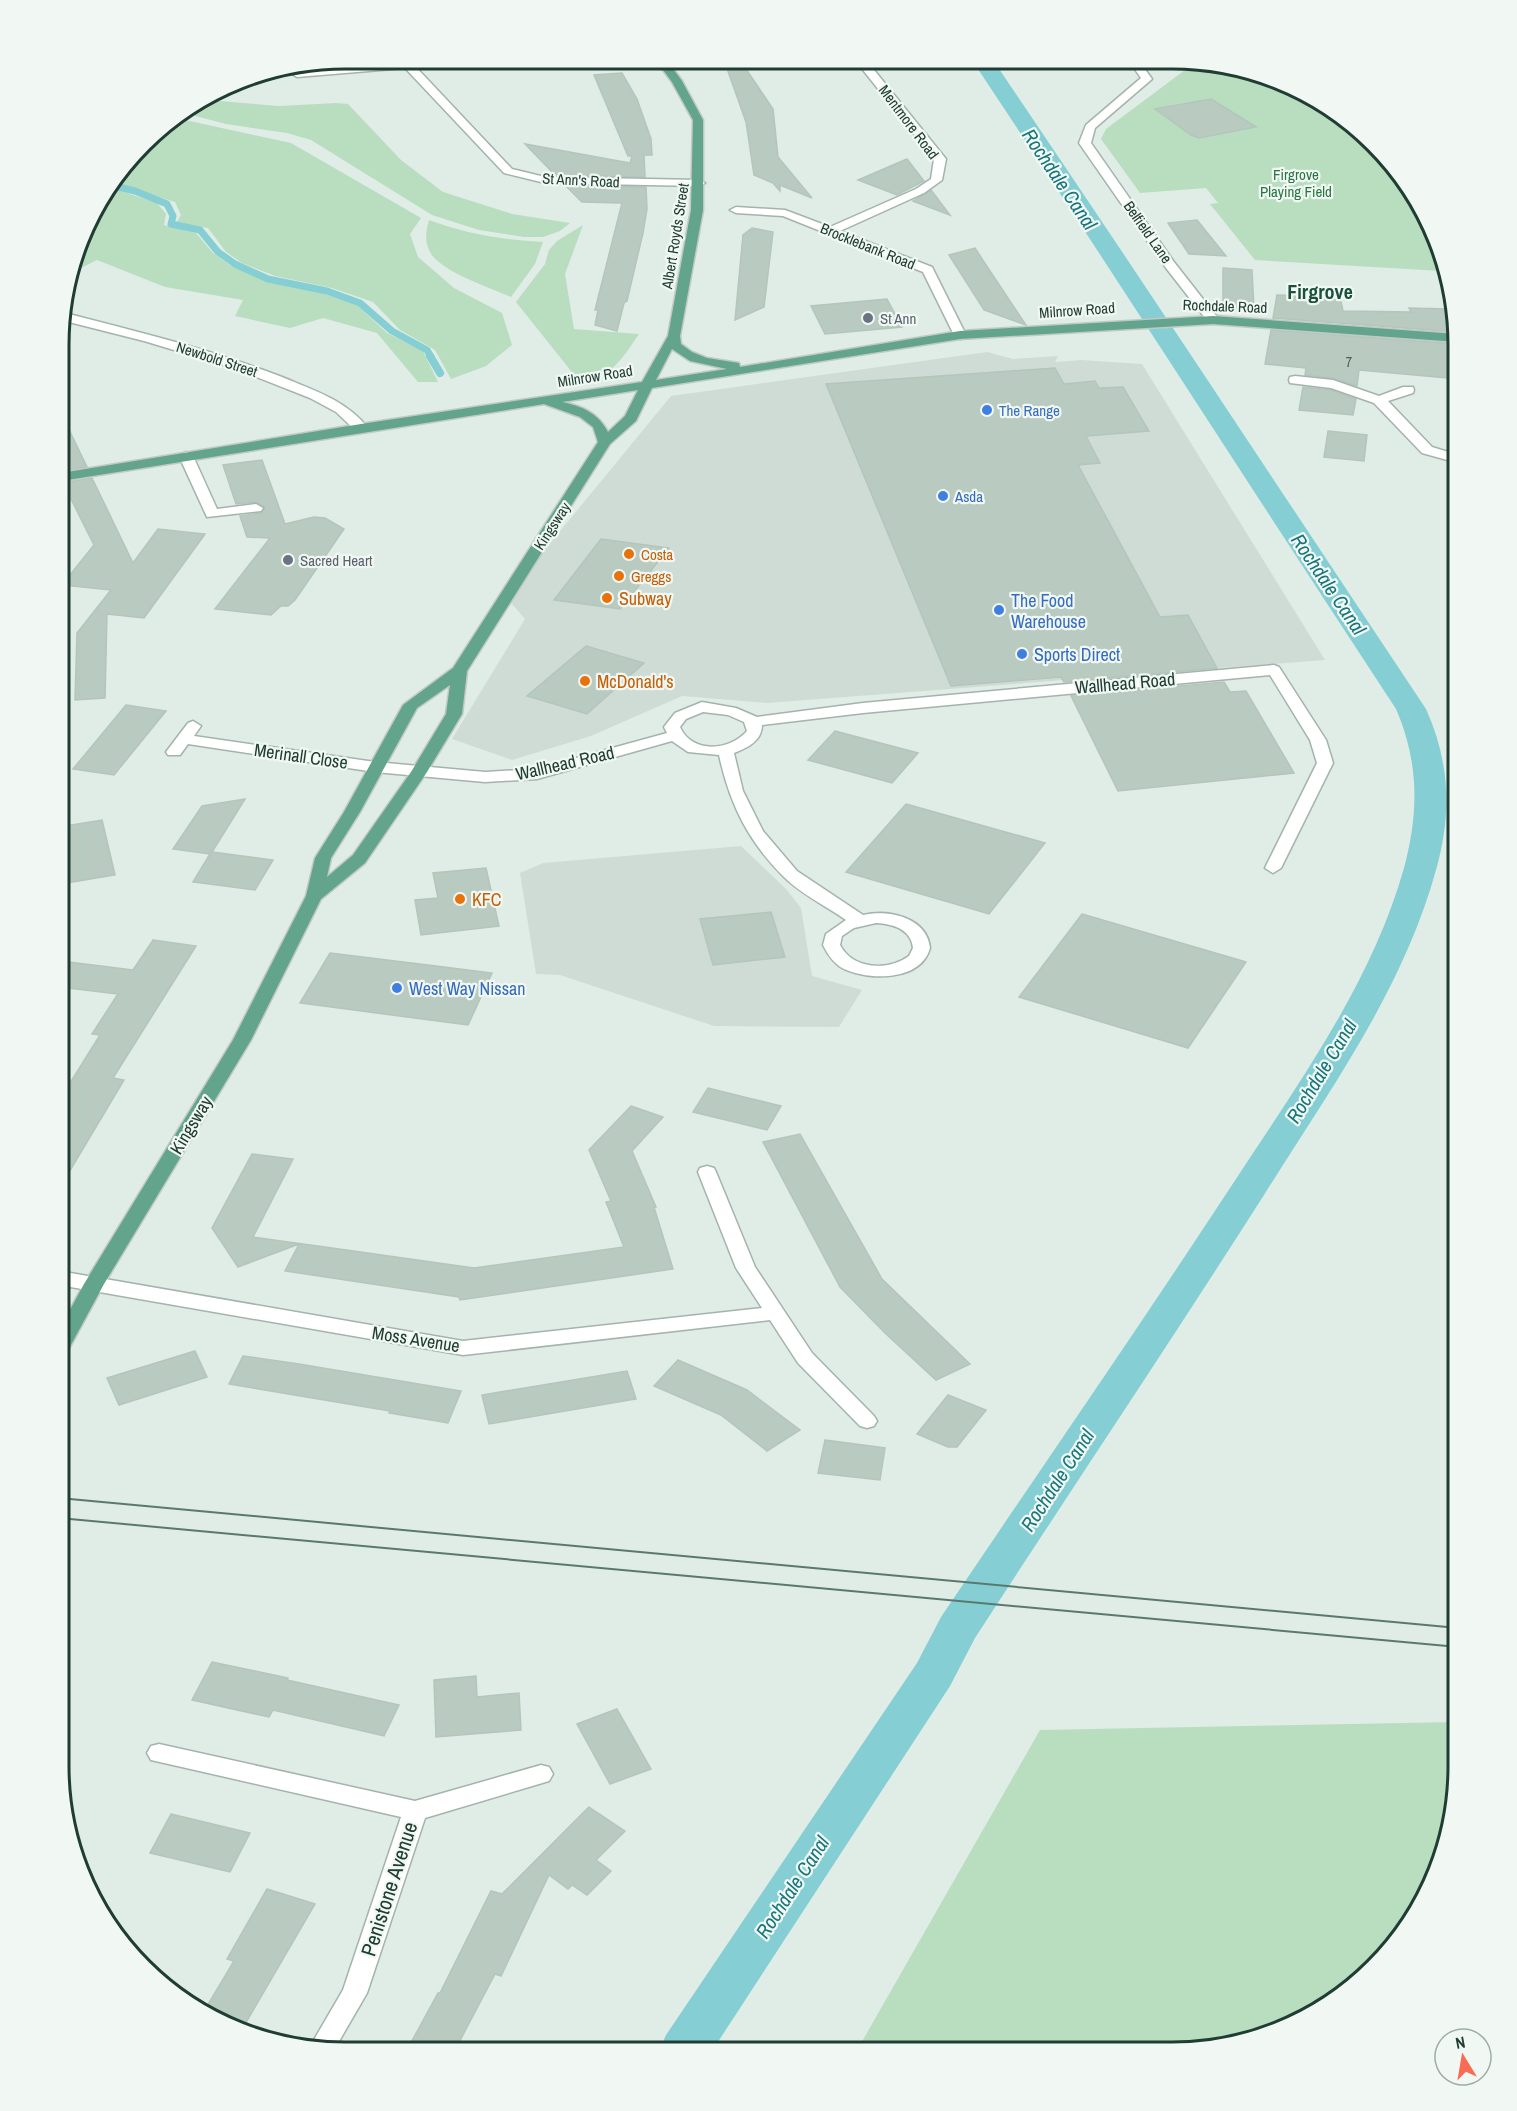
<svg xmlns="http://www.w3.org/2000/svg" width="1517" height="2111" font-family="'Archivo Narrow',sans-serif">
<rect width="100%" height="100%" fill="#e0ece6"/>
<!-- built -->
<g fill="#cfdcd5">
<polygon points="987,352 1013,359 1058,356 1055,362 1081,360 1142,364 1325,660 767,703 682,696 591,736 512,760 452,739 525,619 506,597 671,396"/>
<polygon points="741,846 786,889 801,908 812,976 862,990 839,1027 714,1026 560,975 536,974 520,873 543,863"/>
</g>
<!-- green -->
<g fill="#b8debf">
<polygon points="1197,61 1210,61 1281,80 1346,117 1429,218 1441,271 1255,260 1210,204 1218,203 1206,188 1140,193 1101,139 1106,129"/>
<polygon points="208,100 279,106 336,103 348,104 401,160 443,192 512,214 570,223 560,231 543,237 524,237 479,230 432,215 311,140 287,133 226,124 184,113"/>
<polygon points="176,118 291,143 421,218 410,234 418,257 454,288 502,313 512,345 486,366 451,379 435,350 400,330 373,302 332,288 275,276 242,263 226,252 208,228 176,223 181,215 175,202 113,183 156,129"/>
<polygon points="109,187 157,203 166,214 164,225 196,233 213,253 230,265 267,281 322,293 356,304 387,333 423,351 438,382 418,382 377,333 323,318 290,328 235,316 243,300 165,287 97,260 73,272 97,202"/>
<path d="M429 220C466 234 504 240 543 242L535 264 511 297C489 287 441 272 430 252 424 241 426 231 429 220Z"/>
<path d="M583 225 565 274 574 329 639 334C621 360 610 382 575 376L516 302 545 264 549 250 557 241Z"/>
<polygon points="1458,1722 1458,1785 1443,1859 1410,1926 1361,1982 1299,2023 1173,2052 856,2052 1040,1730"/>
</g>
<g fill="none" stroke-linecap="round" stroke-linejoin="round">
<!-- stream-far1 -->
<polyline stroke="#85cfd4" stroke-width="7" points="110,185 135,191 167,204 173,216 171,224 200,230 218,252 235,264 268,279 327,291 360,303 392,331 427,350 431,357"/>
<!-- stream -->
<polyline stroke="#85cfd4" stroke-width="8" points="430,356 440,373"/>
<!-- canal -->
<path fill="#85cfd4" fill-rule="evenodd" d="M972 60H993C1139 275 1282 493 1426 709 1450 762 1452 814 1436 870 1403 990 1329 1091 1264 1195 1169 1344 1071 1490 975 1638L950 1686 712 2051H659L666 2035 917 1663 941 1617C1038 1473 1137 1330 1232 1185 1297 1085 1371 985 1404 868 1419 812 1419 762 1396 709 1254 493 1115 275 972 60Z"/>
</g>
<!-- building -->
<g fill="#b9cac1" stroke="#b3c6bc" stroke-width="1.5">
<polygon points="724,60 740,60 773,109 778,157 812,198 780,185 780,191 773,183 754,175 746,122"/>
<polygon points="622,73 637,99 651,139 652,155 644,155 645,177 555,175 525,144 630,163 632,156 628,156 594,75"/>
<polygon points="1211,99 1256,127 1199,138 1191,135 1155,109"/>
<polygon points="907,159 924,181 897,195 858,180"/>
<polygon points="566,186 646,187 647,209 643,233 627,301 624,303 617,331 595,325 598,310 595,310 622,203 582,202"/>
<polygon points="931,190 950,215 913,201"/>
<polygon points="1197,220 1226,256 1189,254 1168,223"/>
<polygon points="752,228 773,232 764,307 735,320 743,235"/>
<polygon points="975,248 986,265 1026,325 984,310 949,255"/>
<polygon points="1223,268 1252,270 1254,310 1223,308"/>
<polygon points="1277,295 1340,297 1343,311 1411,312 1409,308 1450,309 1456,332 1273,318"/>
<polygon points="887,299 902,327 825,334 811,306"/>
<polygon points="1271,330 1458,344 1458,379 1359,370 1357,386 1333,378 1305,375 1306,368 1265,364"/>
<polygon points="1055,368 1064,384 1095,381 1099,388 1123,387 1149,431 1086,436 1100,463 1078,465 1160,617 1188,615 1217,668 1064,682 1061,677 951,686 826,384"/>
<polygon points="1303,387 1330,390 1356,399 1353,415 1299,410"/>
<polygon points="61,413 87,467 61,471"/>
<polygon points="1328,431 1367,435 1364,461 1324,457"/>
<polygon points="262,460 285,524 314,517 325,518 344,529 295,600 288,606 281,606 271,615 215,609 270,538 247,537 240,516 261,513 265,507 256,502 236,504 223,465"/>
<polygon points="92,478 133,563 158,529 205,534 144,618 107,614 105,698 75,700 77,633 111,590 62,585 94,545 71,499 61,505 61,483"/>
<polygon points="601,539 669,548 620,609 554,600"/>
<polygon points="586,646 644,663 587,714 527,696"/>
<polygon points="1224,682 1230,692 1246,691 1294,773 1118,791 1071,696"/>
<polygon points="126,705 166,711 114,775 73,769"/>
<polygon points="835,731 918,753 892,783 808,760"/>
<polygon points="245,799 212,852 273,860 255,890 193,882 210,854 173,849 202,806"/>
<polygon points="906,804 1045,843 989,914 846,872"/>
<polygon points="102,820 115,875 60,884 60,827"/>
<polygon points="486,868 499,926 421,935 415,900 438,898 433,873"/>
<polygon points="771,912 785,957 713,965 700,919"/>
<polygon points="1082,914 1246,962 1188,1048 1019,997"/>
<polygon points="153,940 196,946 113,1078 124,1080 59,1189 60,1099 100,1035 92,1034 118,994 60,987 60,978 69,962 133,970"/>
<polygon points="330,953 444,967 492,973 468,1025 300,1003"/>
<polygon points="708,1088 744,1097 781,1106 767,1130 693,1112"/>
<polygon points="631,1106 663,1117 632,1151 656,1207 654,1207 673,1269 460,1300 459,1297 285,1271 299,1244 238,1267 212,1228 252,1154 293,1159 253,1237 332,1248 474,1268 624,1247 606,1202 611,1201 589,1150"/>
<polygon points="800,1134 882,1279 970,1364 936,1380 885,1333 840,1287 763,1142"/>
<polygon points="195,1351 207,1377 119,1405 107,1378"/>
<polygon points="243,1356 299,1364 461,1391 448,1423 389,1413 390,1411 229,1384"/>
<polygon points="678,1360 747,1390 800,1430 767,1451 721,1415 654,1386"/>
<polygon points="627,1371 636,1399 489,1424 482,1395"/>
<polygon points="948,1395 986,1410 957,1447 948,1447 917,1434"/>
<polygon points="825,1440 885,1448 880,1480 818,1473"/>
<polygon points="212,1662 288,1678 287,1680 399,1705 384,1736 273,1710 269,1717 192,1700"/>
<polygon points="476,1676 477,1697 519,1693 521,1730 436,1737 434,1680"/>
<polygon points="617,1709 651,1769 610,1784 577,1724"/>
<polygon points="589,1807 625,1831 596,1860 611,1871 587,1895 572,1885 568,1889 549,1875 501,1976 495,1974 455,2050 407,2050 438,1993 440,1993 491,1891 502,1894"/>
<polygon points="171,1814 250,1833 230,1872 150,1853"/>
<polygon points="267,1889 315,1904 244,2026 204,2011 234,1961 227,1959"/>
</g>
<g fill="none" stroke-linecap="round" stroke-linejoin="round">
<defs>
<g id="minor">
<polygon points="404,59 414,59 413,64 512,169 545,177 699,180 705,183 699,186 545,183 504,173 405,68 297,77 292,74 297,71 403,62"/>
<polygon points="855,60 866,60 946,159 942,180 924,193 840,231 932,267 966,335 964,338 960,339 954,335 923,272 783,216 736,213 730,210 736,207 785,210 830,227 916,189 931,179 934,159"/>
<polygon points="1129,61 1139,61 1152,79 1095,128 1091,143 1174,262 1217,317 1219,320 1217,323 1209,323 1166,268 1079,143 1086,125 1141,78"/>
<path d="M61 312C135 331 210 349 282 377 313 390 346 400 368 428L366 431H356L336 412 310 398 234 368 144 341 61 320Z"/>
<polygon points="1295,376 1333,380 1379,396 1403,387 1413,387 1414,390 1413,393 1388,401 1432,447 1458,455 1458,463 1422,453 1374,403 1331,388 1290,383 1289,380 1290,377"/>
<polygon points="186,452 193,456 217,509 256,504 263,508 261,511 207,517 179,456"/>
<path d="M1274 665 1279 667 1326 740 1333 763 1281 868 1273 873 1265 868 1317 763 1310 740 1270 675 863 713 762 725C762 741 747 748 734 753L743 791 763 831 797 871 863 915C888 909 927 917 930 948 921 981 870 981 844 969 834 964 828 955 823 945L826 934 846 920C826 906 801 894 784 877 748 841 730 805 719 755L688 752 672 741 537 779 485 782 375 772 188 744 180 755H168L166 752 188 723 193 721 201 726 194 736 375 762 485 772 536 769 667 733 664 727 675 713 702 702 736 708 757 717 863 703ZM703 712 728 715 744 722 747 731C730 751 692 754 680 727L686 719ZM876 923C893 924 911 929 913 948L909 956C888 971 853 970 840 945L842 936 854 928Z"/>
<polygon points="707,1166 714,1168 716,1172 755,1267 812,1353 874,1416 877,1421 874,1426 867,1428 860,1426 798,1363 770,1320 463,1355 59,1285 59,1271 463,1341 762,1308 736,1268 698,1172 700,1168"/>
<polygon points="159,1744 415,1801 541,1765 549,1767 553,1774 549,1781 425,1818 367,1993 334,2050 308,2050 343,1990 401,1817 151,1760 147,1753 151,1746"/>
</g>
<path id="major" d="M655 59H666L682 81 703 120V210L680 336 681 344 692 352 707 358 739 363 740 367 960 331 1213 316 1456 334 1458 342 1213 324 960 339 652 388 636 421 610 444 467 671 462 714 427 772 365 863 321 899 251 1040 104 1284 66 1354 59 1356V1330L84 1284 233 1040 306 896 315 858 344 812 403 705 453 668 598 442 593 427 580 417 544 404 61 481V473L361 424 642 382 668 336 691 210 693 120 672 82ZM672 349 690 361 727 369 656 380ZM638 390 625 416 608 432C598 413 582 406 562 402ZM450 685 446 714 411 772 353 855 327 877 331 858 360 812 417 708Z"/>
</defs>
<!-- minor casing -->
<use href="#minor" stroke="#a3b4ad" stroke-width="3"/>
<!-- major casing -->
<use href="#major" stroke="#c1c9c6" stroke-width="3"/>
<!-- minor -->
<use href="#minor" fill="#fff" fill-rule="evenodd"/>
<!-- major -->
<use href="#major" fill="#63a48d" fill-rule="evenodd"/>
<!-- tram -->
<g stroke="#5a796e" stroke-width="2">
<polyline points="59,1498 1458,1628"/>
<polyline points="59,1518 1458,1647"/>
</g>
</g>
<!-- markers -->
<g fill="#6b7280" stroke="#f1f8f4" stroke-width="2">
<circle cx="868" cy="318" r="6"/>
<circle cx="288" cy="560" r="6"/>
</g>
<g fill="#3f7fe0" stroke="#f1f8f4" stroke-width="2">
<circle cx="987" cy="410" r="6"/>
<circle cx="943" cy="496" r="6"/>
<circle cx="999" cy="610" r="6"/>
<circle cx="1022" cy="654" r="6"/>
<circle cx="397" cy="988" r="6"/>
</g>
<g fill="#e8710a" stroke="#f1f8f4" stroke-width="2">
<circle cx="629" cy="554" r="6"/>
<circle cx="619" cy="576" r="6"/>
<circle cx="607" cy="598" r="6"/>
<circle cx="585" cy="681" r="6"/>
<circle cx="460" cy="899" r="6"/>
</g>
<g text-anchor="middle" dominant-baseline="central" stroke-width="4.5" stroke-linejoin="round" paint-order="stroke">
<!-- far-number labels -->
<g font-size="14" fill="#466056">
<text x="1349" y="362">7</text>
</g>
<!-- far-street labels -->
<g font-size="15" fill="#203d33" stroke="#f1f8f4">
<text transform="translate(909 122) rotate(53)">Mentmore Road</text>
<text transform="translate(581 180) rotate(3)">St Ann's Road</text>
<text transform="translate(1148 232) rotate(55)">Belfield Lane</text>
<text transform="translate(675 236) rotate(-81)">Albert Royds Street</text>
<text transform="translate(868 246) rotate(22)">Brocklebank Road</text>
<text transform="translate(1225 306) rotate(2)">Rochdale Road</text>
<text transform="translate(1077 310) rotate(-4)">Milnrow Road</text>
<text transform="translate(217 359) rotate(18)">Newbold Street</text>
<text transform="translate(595 376) rotate(-9)">Milnrow Road</text>
<text transform="translate(552 526) rotate(-57)">Kingsway</text>
</g>
<!-- far-park labels -->
<g font-size="15" fill="#28763f" stroke="#f1f8f4">
<text x="1296" y="174">Firgrove<tspan x="1296" dy="17">Playing Field</tspan></text>
</g>
<!-- far-worship labels -->
<g font-size="15" fill="#5b616d" stroke="#f1f8f4" text-anchor="start">
<text x="880" y="318">St Ann</text>
<text x="300" y="560">Sacred Heart</text>
</g>
<!-- far-shop labels -->
<g font-size="15" fill="#366cbe" stroke="#f1f8f4" text-anchor="start">
<text x="999" y="410">The Range</text>
<text x="955" y="496">Asda</text>
</g>
<!-- far-food labels -->
<g font-size="15" fill="#c56008" stroke="#f1f8f4" text-anchor="start">
<text x="641" y="554">Costa</text>
<text x="631" y="576">Greggs</text>
</g>
<!-- food labels -->
<g font-size="18" fill="#c56008" stroke="#f1f8f4" text-anchor="start">
<text x="619" y="598">Subway</text>
<text x="597" y="681">McDonald's</text>
<text x="472" y="899">KFC</text>
</g>
<!-- shop labels -->
<g font-size="18" fill="#366cbe" stroke="#f1f8f4" text-anchor="start">
<text x="1011" y="600">The Food<tspan x="1011" dy="21">Warehouse</tspan></text>
<text x="1034" y="654">Sports Direct</text>
<text x="409" y="988">West Way Nissan</text>
</g>
<!-- street labels -->
<g font-size="18" fill="#203d33" stroke="#f1f8f4">
<text transform="translate(1125 683) rotate(-5)">Wallhead Road</text>
<text transform="translate(301 756) rotate(8)">Merinall Close</text>
<text transform="translate(565 763) rotate(-13)">Wallhead Road</text>
<text transform="translate(191 1125) rotate(-59)">Kingsway</text>
<text transform="translate(416 1339) rotate(9)">Moss Avenue</text>
</g>
<!-- water labels -->
<g font-size="20" font-style="italic" fill="#17757c" stroke="#f1f8f4">
<text transform="translate(1060 179) rotate(56)">Rochdale Canal</text>
<text transform="translate(1329 584) rotate(56)">Rochdale Canal</text>
<text transform="translate(1321 1071) rotate(-59)">Rochdale Canal</text>
<text transform="translate(1057 1480) rotate(-57)">Rochdale Canal</text>
<text transform="translate(792 1887) rotate(-57)">Rochdale Canal</text>
</g>
<!-- far-district labels -->
<g font-size="20" font-weight="bold" fill="#1b503f" stroke="#f1f8f4">
<text x="1320" y="291">Firgrove</text>
</g>
<!-- near-street labels -->
<g font-size="21" fill="#203d33" stroke="#f1f8f4">
<text transform="translate(389 1889) rotate(-72)">Penistone Avenue</text>
</g>
</g>
<!-- crop -->
<path d="M0 0H1517V2111H0ZM345 69H1172A276 276 0 0 1 1448 345V1766A276 276 0 0 1 1172 2042H345A276 276 0 0 1 69 1766V345A276 276 0 0 1 345 69Z" fill="#f1f8f4" fill-rule="evenodd"/>
<path fill="none" stroke="#203d33" stroke-width="3" d="M345 69H1172A276 276 0 0 1 1448 345V1766A276 276 0 0 1 1172 2042H345A276 276 0 0 1 69 1766V345A276 276 0 0 1 345 69Z"/>
<!-- north arrow -->
<g transform="translate(1463 2057) rotate(349)"><circle r="28" fill="#f1f8f4" stroke="#9dada7" stroke-width="1.5"/>
<path d="M0-4.5L10 22L0 15L-10 22Z" fill="#f96b52"/>
<text y="-9" font-size="16" font-weight="bold" text-anchor="middle" fill="#203d33">N</text>
</g>
</svg>
